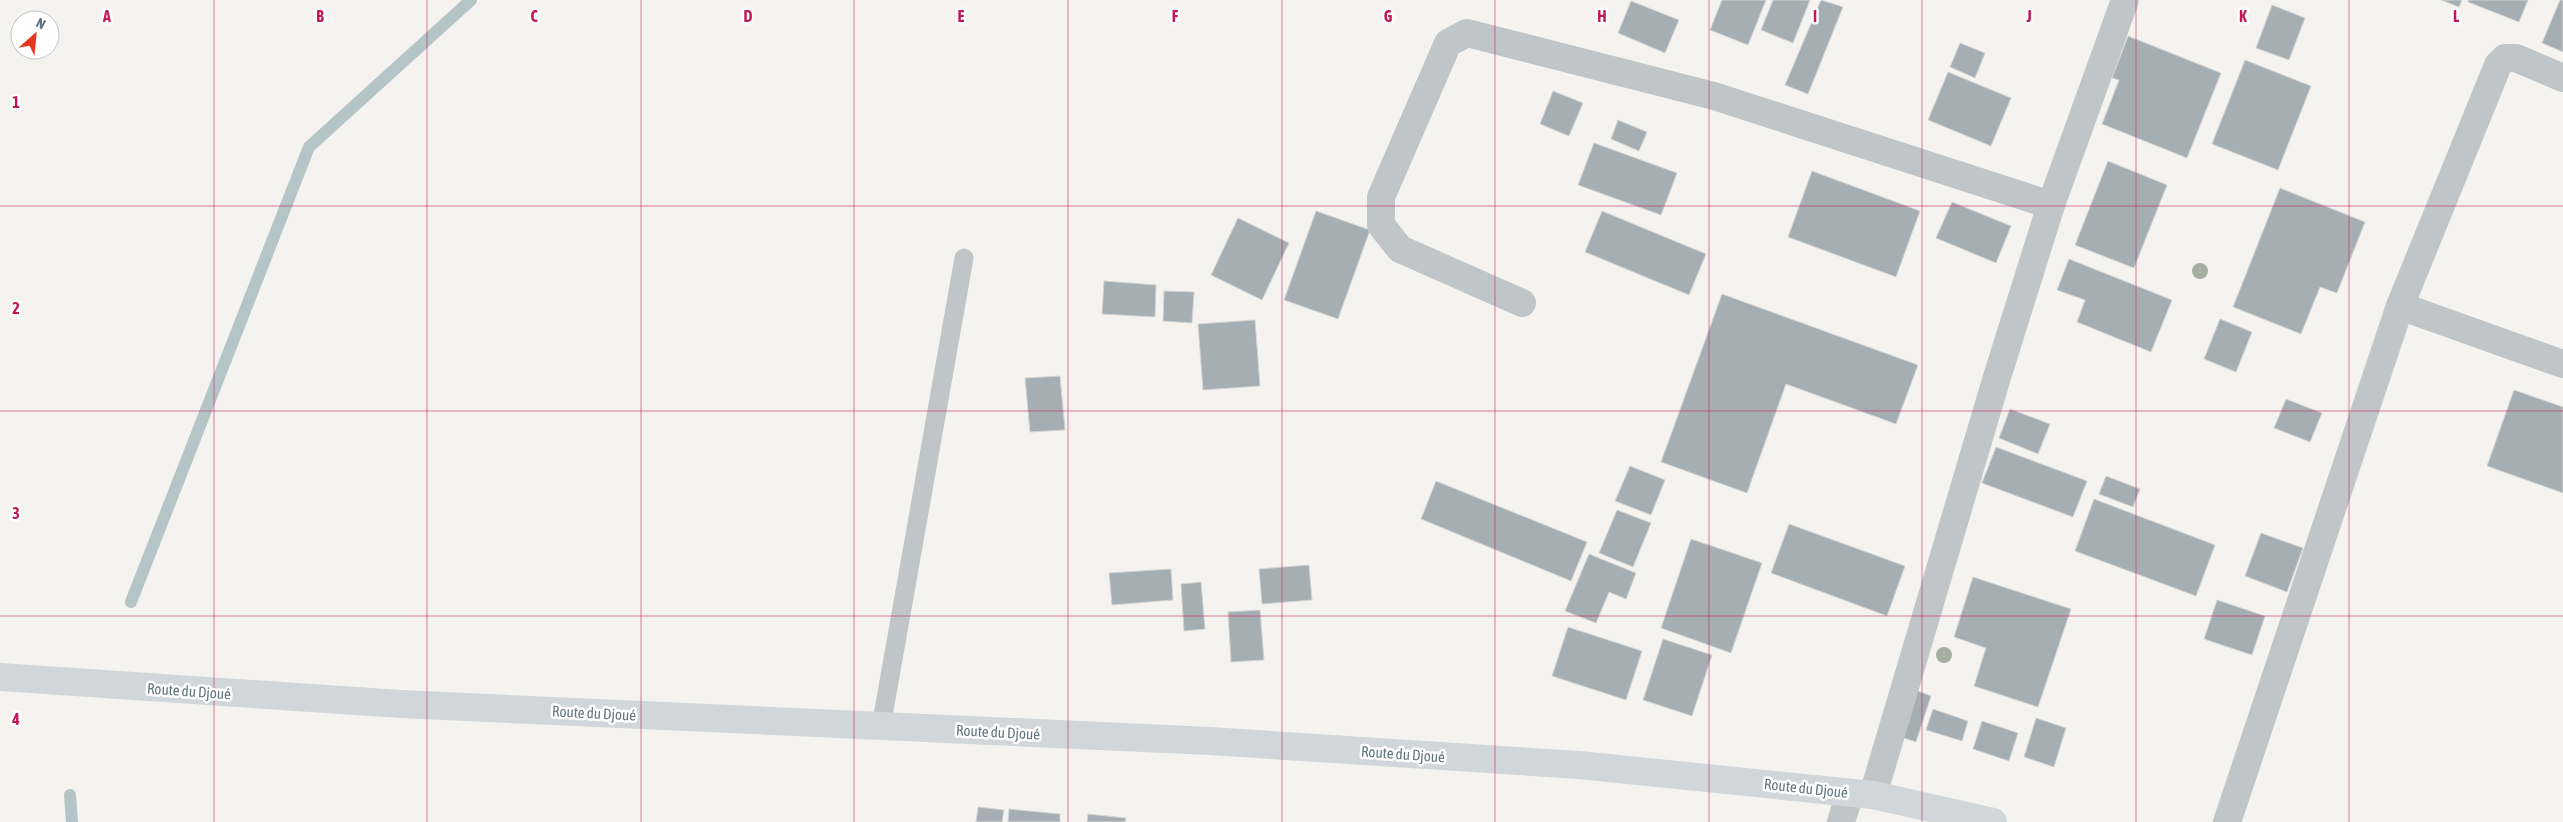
<svg xmlns="http://www.w3.org/2000/svg" width="2563" height="822" font-family="'Asap Condensed',sans-serif">
<rect width="100%" height="100%" fill="#f4f3ef"/>
<g fill="none" stroke-linecap="round" stroke-linejoin="round">
<!-- stream -->
<g stroke="#b5c4c6" stroke-width="12">
<polyline points="131,602 309,147 471,0"/>
<polyline points="70,795 72,822"/>
</g>
</g>
<!-- building -->
<g fill="#a5afb3" stroke="#d5d4d2">
<polygon points="1722,0 1766,0 1748,45 1710,30"/>
<polygon points="1773,0 1810,0 1793,43 1761,30"/>
<polygon points="1821,0 1843,7 1808,94 1785,85"/>
<polygon points="2441,0 2462,0 2459,7"/>
<polygon points="2468,0 2528,0 2519,22 2468,2"/>
<polygon points="2560,0 2563,0 2563,52 2542,43"/>
<polygon points="1631,1 1679,20 1665,53 1618,33"/>
<polygon points="2272,5 2305,18 2289,60 2256,48"/>
<polygon points="2128,36 2221,73 2187,158 2102,124 2119,80 2112,78"/>
<polygon points="1960,43 1985,53 1975,78 1950,67"/>
<polygon points="2245,60 2311,86 2278,170 2212,144"/>
<polygon points="1948,72 2011,98 1991,146 1928,120"/>
<polygon points="1553,91 1583,103 1569,136 1540,124"/>
<polygon points="1618,120 1647,132 1639,151 1611,139"/>
<polygon points="1594,143 1677,173 1661,215 1578,185"/>
<polygon points="2108,161 2167,185 2134,268 2075,245"/>
<polygon points="1812,171 1920,211 1896,277 1788,237"/>
<polygon points="2280,188 2365,222 2337,293 2320,287 2301,334 2233,307"/>
<polygon points="1952,202 2011,226 1996,263 1936,238"/>
<polygon points="1316,211 1370,230 1338,319 1284,300"/>
<polygon points="1602,211 1706,254 1689,295 1585,252"/>
<polygon points="1238,218 1289,243 1262,300 1211,275"/>
<polygon points="2069,259 2172,300 2151,352 2077,322 2085,300 2057,290"/>
<polygon points="1104,281 1156,285 1155,317 1102,314"/>
<polygon points="1164,291 1194,292 1192,323 1163,321"/>
<polygon points="1722,294 1918,365 1896,424 1786,384 1747,493 1661,462"/>
<polygon points="2220,319 2252,332 2236,372 2204,359"/>
<polygon points="1255,320 1260,386 1203,390 1198,324"/>
<polygon points="1060,376 1065,430 1030,432 1025,378"/>
<polygon points="2514,390 2563,407 2563,493 2487,466"/>
<polygon points="2286,399 2322,413 2310,442 2274,428"/>
<polygon points="2010,409 2050,424 2038,454 1999,438"/>
<polygon points="1996,447 2087,481 2073,517 1982,483"/>
<polygon points="1630,466 1665,480 1651,515 1615,501"/>
<polygon points="2106,476 2140,489 2133,507 2099,494"/>
<polygon points="1436,481 1587,542 1571,581 1421,519"/>
<polygon points="2094,499 2215,545 2196,596 2075,551"/>
<polygon points="1617,510 1651,523 1633,567 1599,553"/>
<polygon points="1789,524 1905,566 1887,616 1771,573"/>
<polygon points="2261,533 2303,548 2287,592 2245,576"/>
<polygon points="1691,539 1762,563 1731,653 1661,628"/>
<polygon points="1589,554 1636,573 1626,599 1609,592 1596,623 1565,611"/>
<polygon points="1309,565 1312,600 1262,604 1259,569"/>
<polygon points="1171,569 1173,600 1112,605 1109,573"/>
<polygon points="1973,577 2071,609 2038,707 1974,686 1986,648 1954,637"/>
<polygon points="1201,582 1205,629 1184,631 1181,584"/>
<polygon points="2217,600 2265,616 2252,655 2204,639"/>
<polygon points="1260,610 1264,660 1231,662 1228,612"/>
<polygon points="1568,627 1642,651 1626,700 1552,676"/>
<polygon points="1663,639 1712,655 1692,716 1643,700"/>
<polygon points="1913,689 1931,696 1916,742 1898,736"/>
<polygon points="1933,709 1968,721 1962,741 1926,730"/>
<polygon points="2036,718 2066,728 2054,767 2024,757"/>
<polygon points="1982,721 2018,733 2009,761 1973,749"/>
<polygon points="978,807 1004,810 1002,822 976,822"/>
<polygon points="1009,809 1060,814 1060,822 1008,822"/>
<polygon points="1088,814 1126,818 1125,822 1087,822"/>
</g>
<g fill="none" stroke-linecap="round" stroke-linejoin="round">
<!-- service -->
<polyline stroke="#c0c5c7" stroke-width="19" points="881,727 964,258"/>
<!-- minor -->
<g stroke="#c0c5c7" stroke-width="28">
<polyline points="1522,303 1400,249 1381,225 1381,197 1448,43 1467,33 1714,96 2051,205"/>
<polyline points="2400,306 2563,364"/>
<polyline points="1873,795 1997,377 2051,205 2125,0"/>
<polyline points="1841,822 1850,793"/>
<polyline points="2227,822 2400,306 2498,65 2505,58 2516,58 2563,78"/>
</g>
<!-- primary -->
<polyline stroke="#d0d6d9" stroke-width="28" points="0,677 401,704 1210,741 1579,765 1873,795 1993,822"/>
</g>
<!-- trees -->
<g fill="#a7afa1">
<circle cx="2200" cy="271" r="8"/>
<circle cx="1944" cy="655" r="8"/>
</g>
<!-- grid -->
<path fill="none" stroke="#c2185b" stroke-width="1" stroke-opacity="0.55" d="M214 0V822M427 0V822M641 0V822M854 0V822M1068 0V822M1282 0V822M1495 0V822M1709 0V822M1922 0V822M2136 0V822M2349 0V822M0 206H2563M0 411H2563M0 616H2563"/>
<g text-anchor="middle" dominant-baseline="central" stroke-width="5" stroke-linejoin="round" paint-order="stroke">
<!-- street labels -->
<g font-size="15" fill="#627681" stroke="#fff">
<text transform="translate(189 691) rotate(4)">Route du Djoué</text>
<text transform="translate(594 713) rotate(3)">Route du Djoué</text>
<text transform="translate(998 732) rotate(3)">Route du Djoué</text>
<text transform="translate(1403 754) rotate(4)">Route du Djoué</text>
<text transform="translate(1806 788) rotate(6)">Route du Djoué</text>
</g>
</g>
<g font-size="16" text-anchor="middle" font-weight="bold" fill="#c2185b" stroke="#fff" stroke-width="5" stroke-linejoin="round" paint-order="stroke">
<text x="107" y="22">A</text>
<text x="320" y="22">B</text>
<text x="534" y="22">C</text>
<text x="748" y="22">D</text>
<text x="961" y="22">E</text>
<text x="1175" y="22">F</text>
<text x="1388" y="22">G</text>
<text x="1602" y="22">H</text>
<text x="1815" y="22">I</text>
<text x="2029" y="22">J</text>
<text x="2243" y="22">K</text>
<text x="2456" y="22">L</text>
<text x="16" y="108">1</text>
<text x="16" y="314">2</text>
<text x="16" y="519">3</text>
<text x="16" y="725">4</text>
</g>
<!-- north arrow -->
<g transform="translate(35 35) rotate(27)"><circle r="24" fill="#ffffff" stroke="#c0c8cd"/>
<path d="M0-4L9 19L0 12L-9 19Z" fill="#e5371e"/>
<text y="-8" font-size="14" font-weight="bold" text-anchor="middle" fill="#627681">N</text>
</g>
</svg>
